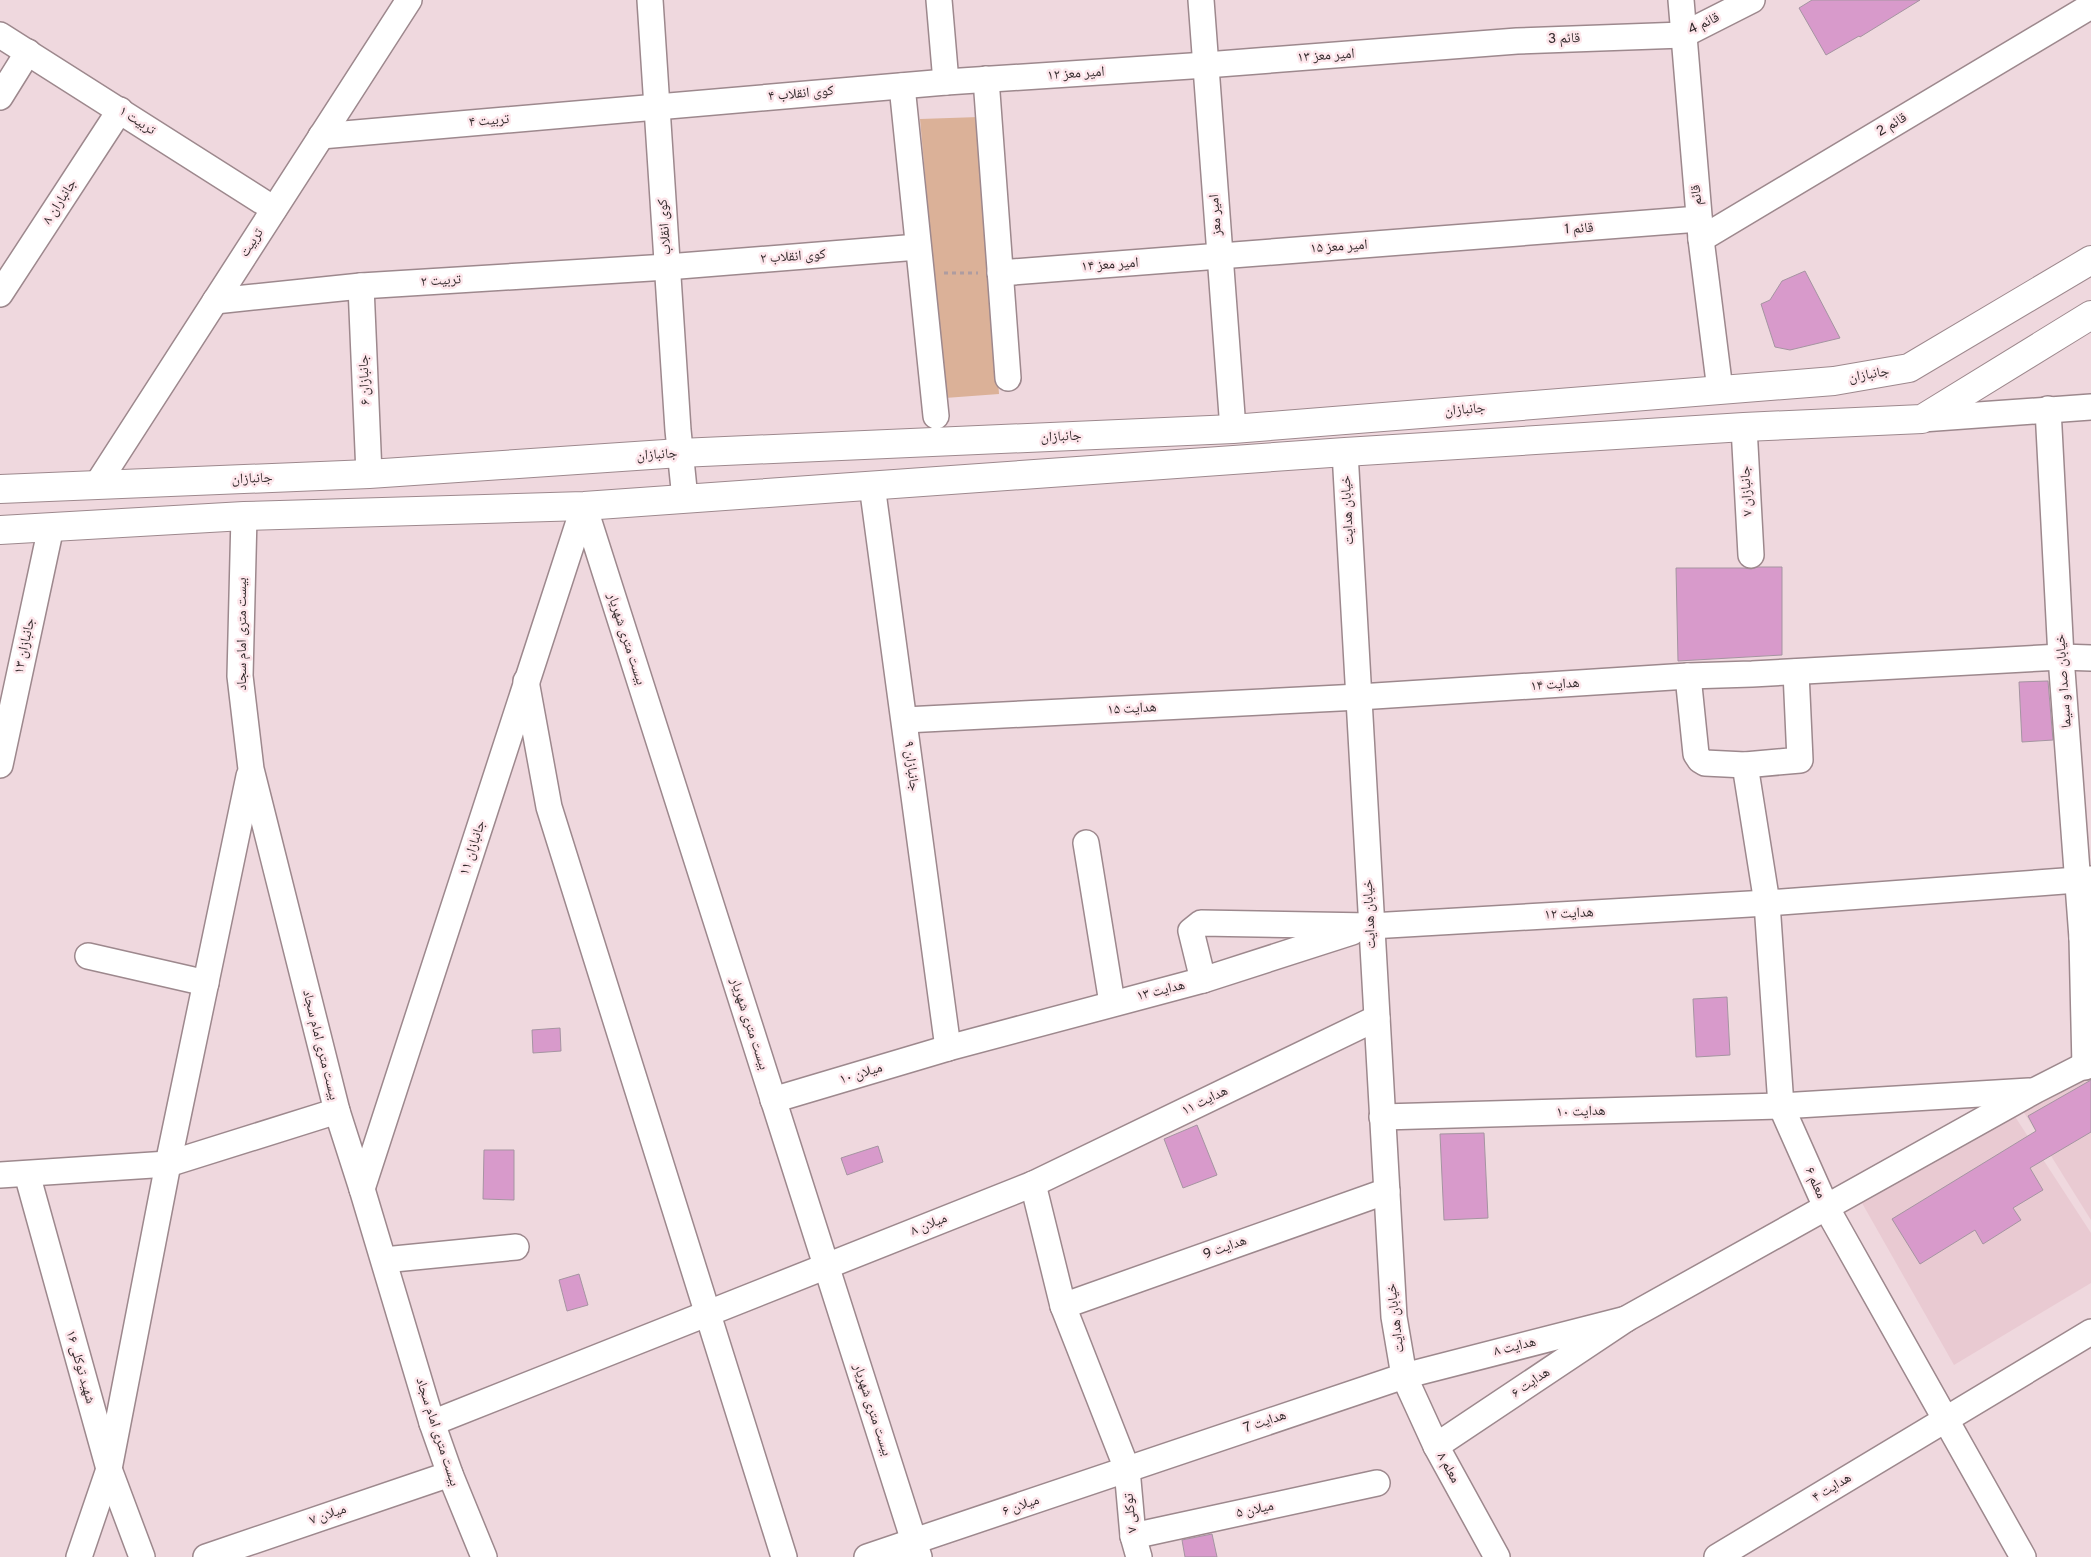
<svg xmlns="http://www.w3.org/2000/svg" width="2091" height="1557" font-family="Overpass,'Noto Naskh Arabic',sans-serif">
<rect width="100%" height="100%" fill="#efd8de"/>
<!-- built -->
<g fill="#e9cad2">
<polygon points="2091,1075 2091,1220 2023,1111"/>
<polygon points="2014,1115 2091,1233 2091,1283 1954,1365 1862,1203"/>
</g>
<!-- green -->
<polygon fill="#dbb198" points="979,117 999,394 945,398 920,119"/>
<!-- building -->
<g fill="#d89acb" stroke="#a594a1">
<polygon points="1812,0 1920,0 1860,37 1859,36 1826,55 1799,8"/>
<polygon points="1805,271 1840,338 1790,350 1775,347 1761,304 1770,300 1782,281"/>
<polygon points="1758,567 1782,567 1782,655 1678,661 1676,568 1744,568 1751,569"/>
<polygon points="2048,681 2053,740 2022,742 2019,682"/>
<polygon points="1727,997 1730,1055 1696,1057 1693,999"/>
<polygon points="560,1028 561,1051 533,1053 532,1030"/>
<polygon points="2091,1080 2091,1132 2030,1168 2043,1190 2013,1208 2021,1220 1983,1244 1975,1230 1920,1264 1892,1219 2036,1131 2028,1116"/>
<polygon points="1197,1125 1217,1175 1183,1188 1164,1139"/>
<polygon points="1484,1133 1488,1218 1444,1220 1440,1134"/>
<polygon points="878,1146 883,1162 847,1175 841,1158"/>
<polygon points="484,1150 514,1150 514,1200 483,1199"/>
<polygon points="579,1274 588,1305 567,1311 559,1280"/>
<polygon points="1212,1534 1217,1557 1185,1557 1182,1540"/>
</g>
<g fill="none" stroke-linecap="round" stroke-linejoin="round">
<defs>
<g id="minor">
<polyline points="650,0 678,430 685,499"/>
<polyline points="939,0 946,82"/>
<polyline points="1201,0 1233,429"/>
<polyline points="1681,0 1701,239 1720,390"/>
<polyline points="0,35 274,209"/>
<polyline points="986,79 1008,378"/>
<polyline points="902,86 936,416"/>
<polyline points="0,97 28,52"/>
<polyline points="321,136 946,82 1206,65 1517,41 1683,35 1752,0"/>
<polyline points="1701,239 2091,6"/>
<polyline points="1000,273 1699,219"/>
<polyline points="361,286 369,474"/>
<polyline points="0,294 120,110"/>
<polyline points="215,301 361,286 667,267 918,247"/>
<polyline points="2048,409 2061,657 2082,938 2091,950"/>
<polyline points="1922,419 2091,407"/>
<polyline points="1744,427 1751,555"/>
<polyline points="1345,452 1394,1317 1404,1376 1436,1446 1497,1557"/>
<polyline points="872,485 948,1048"/>
<polyline points="96,486 409,0"/>
<polyline points="584,506 919,1557"/>
<polyline points="244,516 240,676 251,769 337,1111 362,1189 432,1423 450,1474 484,1557"/>
<polyline points="1688,676 1696,754 1700,760 1705,763 1745,765 1800,760 1796,672"/>
<polyline points="526,681 549,807 784,1557"/>
<polyline points="905,720 1359,697 1688,676 1752,674 2061,657 2091,658"/>
<polyline points="0,765 51,527"/>
<polyline points="1745,765 1767,903 1781,1106 1826,1207 2023,1557"/>
<polyline points="1086,843 1112,1003"/>
<polyline points="2082,938 2085,1067"/>
<polyline points="88,956 206,983"/>
<polyline points="1203,980 1191,931 1201,923 1371,926 1767,903 2091,879"/>
<polyline points="773,1100 948,1048 1203,980 1352,932"/>
<polyline points="1382,1117 1781,1106 2029,1091"/>
<polyline points="27,1174 109,1469 142,1557"/>
<polyline points="0,1175 168,1164 337,1111"/>
<polyline points="1033,1184 1063,1306 1127,1469 1133,1536 1139,1557"/>
<polyline points="362,1189 584,506"/>
<polyline points="384,1260 516,1247"/>
<polyline points="1063,1306 1387,1191"/>
<polyline points="432,1423 1033,1184 1377,1018"/>
<polyline points="1436,1446 1626,1319 2036,1090 2091,1062"/>
<polyline points="1133,1536 1377,1483"/>
<polyline points="79,1557 109,1469 168,1164 249,776"/>
<polyline points="206,1557 450,1474"/>
<polyline points="867,1557 1404,1376 1626,1319"/>
<polyline points="1717,1557 2091,1332"/>
</g>
<g id="major">
<polyline points="0,489 369,474 680,453 1233,429 1834,381 1909,368 2091,260"/>
<polyline points="0,530 244,516 584,506 1345,452 1744,427 1922,419 2091,315"/>
</g>
</defs>
<!-- minor casing -->
<use href="#minor" stroke="#9d888d" stroke-width="28"/>
<!-- major casing -->
<use href="#major" stroke="#9d888d" stroke-width="30"/>
<!-- path -->
<polyline stroke="#ae9ca0" stroke-width="3" stroke-dasharray="4 4" stroke-linecap="butt" points="944,273 978,273"/>
<!-- minor -->
<use href="#minor" stroke="#fff" stroke-width="25"/>
<!-- major -->
<use href="#major" stroke="#fff" stroke-width="28"/>
</g>
<g text-anchor="middle" dominant-baseline="central" stroke-width="5" stroke-linejoin="round" paint-order="stroke">
<!-- street labels -->
<g font-size="14" fill="#332a2c" stroke="#fde6eb">
<text transform="translate(1704 24) rotate(-26)">قائم 4</text>
<text transform="translate(1564 39) rotate(-2)">قائم 3</text>
<text transform="translate(1326 56) rotate(-4)">امیر معز ۱۳</text>
<text transform="translate(1076 74) rotate(-4)">امیر معز ۱۲</text>
<text transform="translate(801 94) rotate(-5)">کوی انقلاب ۴</text>
<text transform="translate(137 121) rotate(33)">تربیت ۱</text>
<text transform="translate(489 121) rotate(-5)">تربیت ۴</text>
<text transform="translate(1892 125) rotate(-31)">قائم 2</text>
<text transform="translate(1697 195) rotate(-95)">قائم</text>
<text transform="translate(60 202) rotate(-57)">جانباران ۸</text>
<text transform="translate(1216 215) rotate(-94)">امیر معز</text>
<text transform="translate(665 227) rotate(-94)">کوی انقلاب</text>
<text transform="translate(1579 229) rotate(-4)">قائم 1</text>
<text transform="translate(252 243) rotate(-57)">تربیت</text>
<text transform="translate(1339 247) rotate(-4)">امیر معز ۱۵</text>
<text transform="translate(793 257) rotate(-4)">کوی انقلاب ۲</text>
<text transform="translate(1110 265) rotate(-4)">امیر معز ۱۴</text>
<text transform="translate(441 281) rotate(-4)">تربیت ۲</text>
<text transform="translate(1869 375) rotate(-10)">جانبازان</text>
<text transform="translate(365 380) rotate(-92)">جانبازان ۶</text>
<text transform="translate(1465 410) rotate(-5)">جانبازان</text>
<text transform="translate(1061 437) rotate(-3)">جانبازان</text>
<text transform="translate(657 455) rotate(-4)">جانبازان</text>
<text transform="translate(252 479) rotate(-2)">جانبازان</text>
<text transform="translate(1747 491) rotate(-93)">جانبازان ۷</text>
<text transform="translate(1348 510) rotate(-93)">خیابان هدایت</text>
<text transform="translate(242 634) rotate(-90)">بیست متری امام سجاد</text>
<text transform="translate(626 639) rotate(72)">بیست متری شهریار</text>
<text transform="translate(25 646) rotate(-78)">جانبازان ۱۳</text>
<text transform="translate(2064 681) rotate(-94)">خیابان صدا و سیما</text>
<text transform="translate(1555 685) rotate(-4)">هدایت ۱۴</text>
<text transform="translate(1132 709) rotate(-3)">هدایت ۱۵</text>
<text transform="translate(911 766) rotate(83)">جانبازان ۹</text>
<text transform="translate(473 848) rotate(-72)">جانبازان ۱۱</text>
<text transform="translate(1370 914) rotate(-93)">خیابان هدایت</text>
<text transform="translate(1569 914) rotate(-3)">هدایت ۱۲</text>
<text transform="translate(1161 991) rotate(-14)">هدایت ۱۳</text>
<text transform="translate(749 1024) rotate(72)">بیست متری شهریار</text>
<text transform="translate(320 1045) rotate(76)">بیست متری امام سجاد</text>
<text transform="translate(861 1074) rotate(-17)">میلان ۱۰</text>
<text transform="translate(1205 1101) rotate(-26)">هدایت ۱۱</text>
<text transform="translate(1581 1112) rotate(-2)">هدایت ۱۰</text>
<text transform="translate(1815 1183) rotate(66)">معلم ۶</text>
<text transform="translate(929 1225) rotate(-22)">میلان ۸</text>
<text transform="translate(1225 1248) rotate(-20)">هدایت 9</text>
<text transform="translate(1396 1318) rotate(-97)">خیابان هدایت</text>
<text transform="translate(1515 1347) rotate(-14)">هدایت ۸</text>
<text transform="translate(80 1367) rotate(74)">شهید توکلی ۱۶</text>
<text transform="translate(1531 1383) rotate(-34)">هدایت ۶</text>
<text transform="translate(872 1410) rotate(72)">بیست متری شهریار</text>
<text transform="translate(1265 1422) rotate(-19)">هدایت 7</text>
<text transform="translate(437 1432) rotate(72)">بیست متری امام سجاد</text>
<text transform="translate(1448 1468) rotate(61)">معلم ۸</text>
<text transform="translate(1832 1488) rotate(-31)">هدایت ۴</text>
<text transform="translate(1021 1506) rotate(-19)">میلان ۶</text>
<text transform="translate(1255 1510) rotate(-12)">میلان ۵</text>
<text transform="translate(1131 1513) rotate(-96)">توکلی ۷</text>
<text transform="translate(328 1515) rotate(-19)">میلان ۷</text>
</g>
</g>
</svg>
